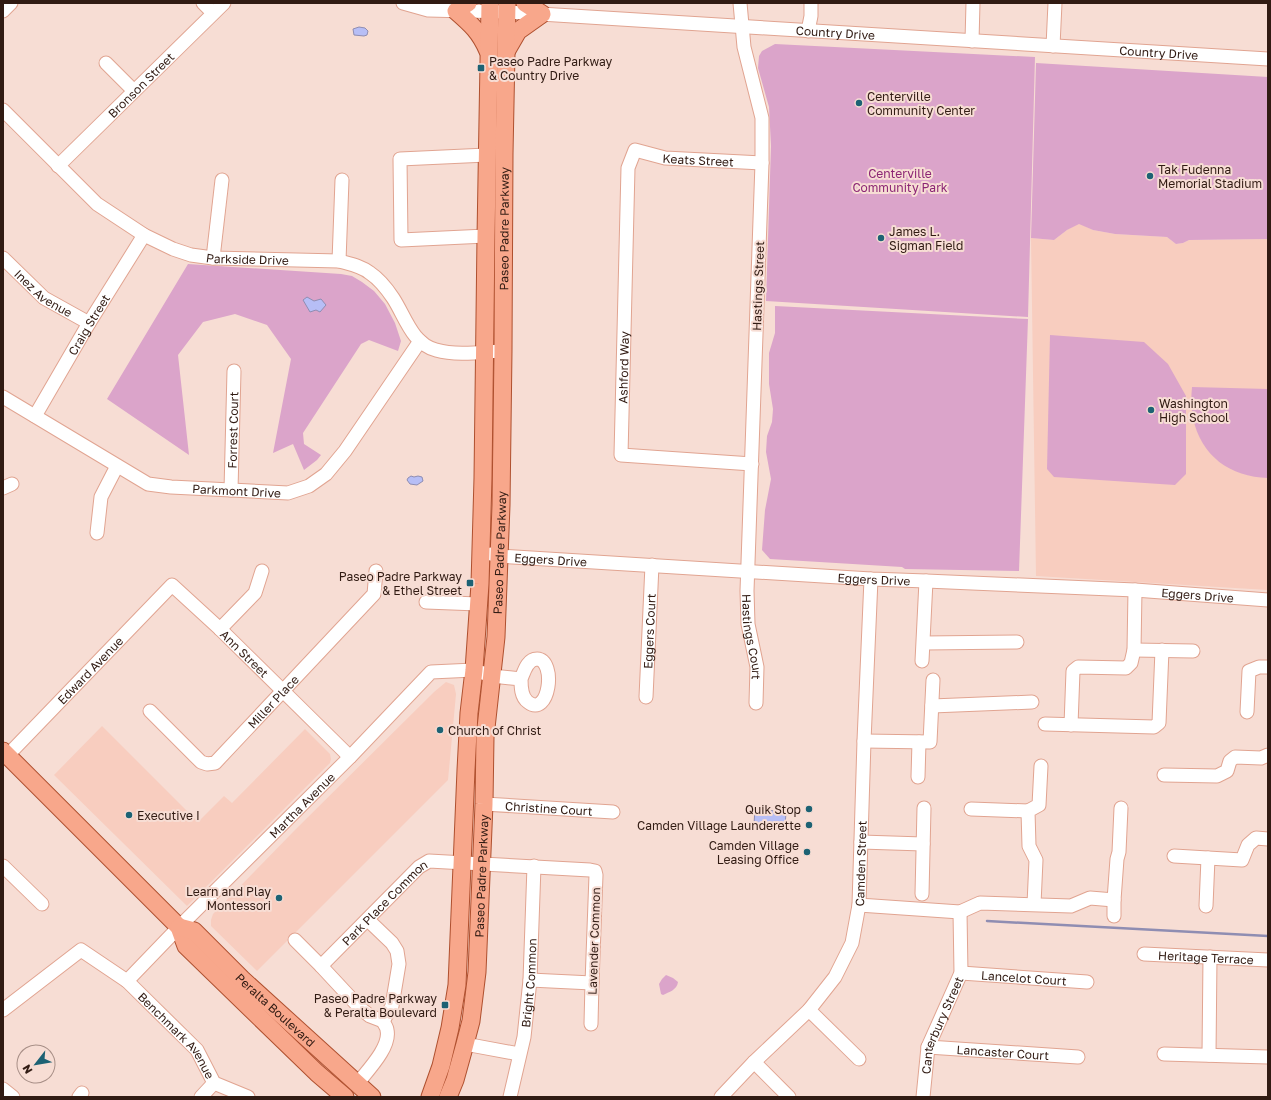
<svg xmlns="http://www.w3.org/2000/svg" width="1271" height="1100" font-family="'Golos Text',sans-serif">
<rect width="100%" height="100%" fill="#f7ddd4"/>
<!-- built -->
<g fill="#f8cdbf">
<polygon points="1079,223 1093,230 1115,234 1167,237 1176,244 1183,243 1189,240 1268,239 1268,590 1036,576 1031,238 1054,240 1067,230"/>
<polygon points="446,682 454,685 456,694 448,780 257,971 211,926 211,920 213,914 294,831 434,692"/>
<polygon points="102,726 198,822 224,796 232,803 305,729 330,754 331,759 330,763 187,906 54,775"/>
</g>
<!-- green -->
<g fill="#dba4ca">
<polygon points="775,44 1035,57 1028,317 766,301 771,146 769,107 758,68 759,56 762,51"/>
<polygon points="1036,63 1268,77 1268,239 1189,240 1183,243 1176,244 1167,237 1115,234 1093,230 1079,224 1067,230 1054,240 1031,238"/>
<polygon points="188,264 341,274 352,276 362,282 374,291 385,304 395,323 401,341 398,351 369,340 361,344 303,433 304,444 321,455 317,460 304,470 293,444 273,453 291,359 267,325 235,314 203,322 178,355 189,455 107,399"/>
<polygon points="775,306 1028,319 1019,571 905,569 902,567 770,559 762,550 765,510 771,479 766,452 767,436 772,422 773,409 769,384 769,353 775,333"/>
<polygon points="1050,335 1144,342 1168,364 1186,396 1186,474 1175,485 1054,477 1047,469"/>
<path d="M1192 387 1268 389V478C1230 477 1201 456 1193 418 1191 408 1191 397 1192 387Z"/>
<path d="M666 975 673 978 678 982C677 990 669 992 663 995L661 994 659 984 662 979Z"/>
</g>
<!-- water -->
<g fill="#b7bef6" stroke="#8f8db2">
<polygon points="359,27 365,28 368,31 367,35 364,36 354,35 353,29"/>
<polygon points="307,297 314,301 321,299 326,305 320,312 316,310 310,312 303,300"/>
<polygon points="411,476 414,477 418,476 422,477 423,481 417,485 410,484 407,480 408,478"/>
<polygon points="755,809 786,812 785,827 782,827 782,825 754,824"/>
</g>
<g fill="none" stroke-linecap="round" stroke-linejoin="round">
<!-- stream -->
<polyline stroke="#8f8db2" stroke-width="2.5" points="987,921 1268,936"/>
<defs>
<g id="minor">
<polyline points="203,3 213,13"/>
<path id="s1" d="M403 3 428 10 507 12 1268 59"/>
<path id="s2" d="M740 3 744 47 762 118V163L747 591 748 624 757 667 756 703"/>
<polyline points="3,11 11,3"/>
<polyline points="808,31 811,16 811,3"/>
<polyline points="972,41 973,3"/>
<polyline points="1053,46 1055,3"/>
<polyline points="106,63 134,91"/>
<path id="s3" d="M3 110 97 204 144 235 173 249 191 255 213 258 339 261C350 264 361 266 370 273 379 279 387 289 393 298 405 316 412 344 436 350 457 356 482 352 503 351"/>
<path id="s4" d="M58 166 224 3"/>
<polyline points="486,236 401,240 400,159 487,155"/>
<path id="s5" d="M3 258 44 298 89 323"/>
<polyline points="213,258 222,180"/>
<polyline points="339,261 342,180"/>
<path id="s6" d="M3 397 148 484 171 487 288 493 309 486 326 474 345 451 420 341"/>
<path id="s7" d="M35 416 89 323 144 235"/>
<path id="s8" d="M752 464 621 455 628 168 635 150 665 158 762 163"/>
<polyline points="3,488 12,484"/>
<path id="s9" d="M231 490 234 371"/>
<polyline points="97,533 101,497 117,466"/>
<path id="s10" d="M491 554 498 556 871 579 926 581 1135 590 1268 600"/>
<polyline points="426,602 478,604"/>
<polyline points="220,629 255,593 262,571"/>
<polyline points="924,643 1017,642"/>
<polyline points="1134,650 1193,651"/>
<polyline points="922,661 926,581"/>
<path id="s11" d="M646 697 652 565"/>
<polyline points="932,706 1032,702"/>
<path id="s12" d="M150 711 201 762 207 764 215 763 374 594 376 571"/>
<polyline points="1247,712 1249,671 1259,667 1268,667"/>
<polyline points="1045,724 1154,727 1159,723 1162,650"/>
<polyline points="1071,725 1073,671 1078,667 1126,668 1131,663 1134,650 1135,590"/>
<polyline points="864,741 930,742 933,680"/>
<path id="s13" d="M8 755 172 585 220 629 350 757"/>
<polyline points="1164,775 1217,776 1227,771 1230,761 1235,757 1261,758 1268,755"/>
<polyline points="918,777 919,742"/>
<path id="s14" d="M484 804 613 812"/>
<polyline points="971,809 1028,811"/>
<polyline points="861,842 923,844"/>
<polyline points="1174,856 1242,860 1248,845 1256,838 1268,839"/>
<polyline points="3,866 42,904"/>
<polyline points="922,894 924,808"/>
<polyline points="1034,904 1036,860 1029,846 1028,811 1039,805 1041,766"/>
<polyline points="859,905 960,912 980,903 1071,906 1090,898 1114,900 1117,859 1119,852 1121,808"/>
<polyline points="1206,906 1208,858"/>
<polyline points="1114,916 1114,900"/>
<polyline points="368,920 392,943 397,951 399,964 392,1006 383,1021"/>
<polyline points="295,940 321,966 361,1009 370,1016 383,1021"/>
<path id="s15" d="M1144 954 1268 960"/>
<path id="s16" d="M321 966 419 867 429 861 590 870 595 871 596 875 592 983 591 1024"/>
<path id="s17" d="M961 973 1087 982"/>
<polyline points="530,980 592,983"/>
<path id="s18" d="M127 981 179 927 350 757 431 672 474 670 492 676 521 679C521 687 521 697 528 702 549 719 557 660 537 659 527 659 524 672 521 679"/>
<path id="s19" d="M3 1010 81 950 127 981 197 1050 214 1083 248 1097"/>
<polyline points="809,1010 859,1059"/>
<polyline points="465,1044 519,1054"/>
<path id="s20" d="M928 1047 1078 1057"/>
<polyline points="1164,1054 1268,1057"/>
<polyline points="1209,1055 1210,957"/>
<polyline points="754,1062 789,1097"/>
<path d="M357 1084C367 1071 391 1047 387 1030 387 1027 384 1024 383 1021"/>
<polyline points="3,1089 13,1097"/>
<polyline points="79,1097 82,1093"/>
<polyline points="201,1097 214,1083"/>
<path id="s21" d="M510 1097 524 1037 530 980 534 866"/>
<path id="s22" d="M721 1097 754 1062 809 1010 835 977 852 943 859 905 864 741 871 579"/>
<path id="s23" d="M923 1097 928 1047 961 973 960 912"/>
</g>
<g id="major">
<path d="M468 3 456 11C471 24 480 32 488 51"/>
<polyline points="507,50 518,31 542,14 525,3"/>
<polyline points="3,751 179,927 186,946 317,1073 345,1097"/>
<path id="s24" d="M179 927 194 931 242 979 372 1097"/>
<polyline points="430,1097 441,1066 450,1028 457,985 466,770 469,713 474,670 480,584 483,478 486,236 490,3"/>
<path id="s25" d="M448 1097 455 1080 465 1044 471 1021 477 972 484 804 485 737 496 637 501 505 503 351 504 154 507 3"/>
</g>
</defs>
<!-- minor casing -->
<use href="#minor" stroke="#e1a491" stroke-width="15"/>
<!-- major casing -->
<use href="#major" stroke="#af502f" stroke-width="19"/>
<!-- minor -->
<use href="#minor" stroke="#fff" stroke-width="13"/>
<!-- major -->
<use href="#major" stroke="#f8a78b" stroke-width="17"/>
</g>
<!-- markers -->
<g fill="#1d6274" stroke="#f7ddd4" stroke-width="1.5">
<rect x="477" y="64" width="8" height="8" rx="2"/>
<circle cx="859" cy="103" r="4"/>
<circle cx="1150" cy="176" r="4"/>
<circle cx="881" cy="238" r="4"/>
<circle cx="1151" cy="410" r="4"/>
<rect x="466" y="579" width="8" height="8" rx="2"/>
<circle cx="440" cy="730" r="4"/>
<circle cx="809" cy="809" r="4"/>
<circle cx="129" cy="815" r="4"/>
<circle cx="809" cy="825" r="4"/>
<circle cx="807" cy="852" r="4"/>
<circle cx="279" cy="898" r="4"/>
<rect x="441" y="1001" width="8" height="8" rx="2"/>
</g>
<g text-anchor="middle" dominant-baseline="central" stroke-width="4" stroke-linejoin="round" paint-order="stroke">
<!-- street labels -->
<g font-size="12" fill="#311b13" stroke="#f7ddd4">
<text stroke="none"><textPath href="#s1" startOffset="434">Country Drive</textPath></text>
<text stroke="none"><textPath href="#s1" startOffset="758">Country Drive</textPath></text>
<text stroke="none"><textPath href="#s4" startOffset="116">Bronson Street</textPath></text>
<text stroke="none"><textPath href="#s8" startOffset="502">Keats Street</textPath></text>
<text stroke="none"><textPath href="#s25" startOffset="873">Paseo Padre Parkway</textPath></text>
<text stroke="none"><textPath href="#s3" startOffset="297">Parkside Drive</textPath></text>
<text transform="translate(758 286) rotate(-88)">Hastings Street</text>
<text stroke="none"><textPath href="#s5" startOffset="54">Inez Avenue</textPath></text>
<text stroke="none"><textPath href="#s7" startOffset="106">Craig Street</textPath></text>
<text stroke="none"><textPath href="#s8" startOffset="219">Ashford Way</textPath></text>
<text stroke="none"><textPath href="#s9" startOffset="60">Forrest Court</textPath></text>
<text stroke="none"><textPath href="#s6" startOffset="258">Parkmont Drive</textPath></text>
<text stroke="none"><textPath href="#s25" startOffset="549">Paseo Padre Parkway</textPath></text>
<text stroke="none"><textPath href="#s10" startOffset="60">Eggers Drive</textPath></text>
<text stroke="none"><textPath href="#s10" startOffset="384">Eggers Drive</textPath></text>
<text stroke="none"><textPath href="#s10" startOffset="708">Eggers Drive</textPath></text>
<text stroke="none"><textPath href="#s11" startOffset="66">Eggers Court</textPath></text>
<text stroke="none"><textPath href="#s2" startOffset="637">Hastings Court</textPath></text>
<text stroke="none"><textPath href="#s13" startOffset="336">Ann Street</textPath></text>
<text stroke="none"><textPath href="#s13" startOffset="118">Edward Avenue</textPath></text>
<text stroke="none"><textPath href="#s12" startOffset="171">Miller Place</textPath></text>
<text stroke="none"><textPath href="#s18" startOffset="248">Martha Avenue</textPath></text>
<text stroke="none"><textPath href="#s14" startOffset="65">Christine Court</textPath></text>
<text stroke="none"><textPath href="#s22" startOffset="284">Camden Street</textPath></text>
<text stroke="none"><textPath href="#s25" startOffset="225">Paseo Padre Parkway</textPath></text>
<text stroke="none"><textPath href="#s16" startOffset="90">Park Place Common</textPath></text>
<text transform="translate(594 941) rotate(-88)">Lavender Common</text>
<text stroke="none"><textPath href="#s15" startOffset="62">Heritage Terrace</textPath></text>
<text stroke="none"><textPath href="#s17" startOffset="63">Lancelot Court</textPath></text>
<text stroke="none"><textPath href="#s21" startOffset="116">Bright Common</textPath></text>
<text stroke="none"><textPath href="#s24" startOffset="129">Peralta Boulevard</textPath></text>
<text stroke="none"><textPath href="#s23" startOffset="75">Canterbury Street</textPath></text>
<text stroke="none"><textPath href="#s19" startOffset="228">Benchmark Avenue</textPath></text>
<text stroke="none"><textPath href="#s20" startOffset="75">Lancaster Court</textPath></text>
</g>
<!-- poi labels -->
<g font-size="12" fill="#311b13" stroke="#f7ddd4" text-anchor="start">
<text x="489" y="61">Paseo Padre Parkway<tspan x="489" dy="14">&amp; Country Drive</tspan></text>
<text x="867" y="96">Centerville<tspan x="867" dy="14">Community Center</tspan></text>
<text x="1158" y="169">Tak Fudenna<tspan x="1158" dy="14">Memorial Stadium</tspan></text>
<text x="889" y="231">James L.<tspan x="889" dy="14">Sigman Field</tspan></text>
<text x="1159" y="403">Washington<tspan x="1159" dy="14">High School</tspan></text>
<text x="462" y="576" text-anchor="end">Paseo Padre Parkway<tspan x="462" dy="14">&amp; Ethel Street</tspan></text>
<text x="448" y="730">Church of Christ</text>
<text x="801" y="809" text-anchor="end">Quik Stop</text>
<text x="137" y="815">Executive I</text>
<text x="801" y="825" text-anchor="end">Camden Village Launderette</text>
<text x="799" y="845" text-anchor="end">Camden Village<tspan x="799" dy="14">Leasing Office</tspan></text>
<text x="271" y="891" text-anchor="end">Learn and Play<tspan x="271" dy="14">Montessori</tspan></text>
<text x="437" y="998" text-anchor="end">Paseo Padre Parkway<tspan x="437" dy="14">&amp; Peralta Boulevard</tspan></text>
</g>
<!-- park labels -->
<g font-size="12" fill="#8b2574" stroke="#f7ddd4">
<text x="900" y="173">Centerville<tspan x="900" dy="14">Community Park</tspan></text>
</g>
</g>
<!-- border -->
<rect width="1271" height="1100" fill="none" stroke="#311b13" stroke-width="8"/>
<!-- north arrow -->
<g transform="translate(36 1064) rotate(239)"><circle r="19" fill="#f7ddd4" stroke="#a88f87"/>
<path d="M0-3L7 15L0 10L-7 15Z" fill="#1d6274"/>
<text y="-6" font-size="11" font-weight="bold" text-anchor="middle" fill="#311b13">N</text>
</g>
</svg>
